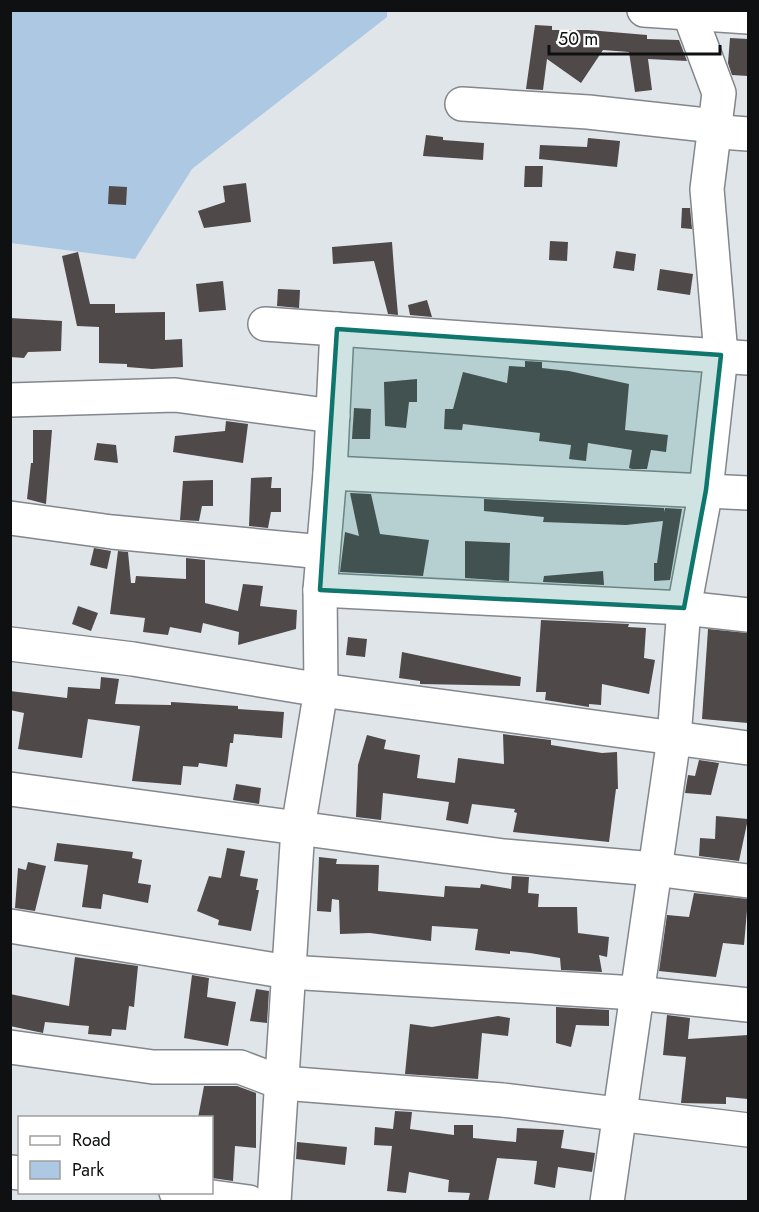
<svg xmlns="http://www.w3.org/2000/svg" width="759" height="1212" font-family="Jost,sans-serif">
<rect width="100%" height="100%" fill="#e0e5e9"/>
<!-- green -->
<polygon fill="#acc8e2" points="11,11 387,11 387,17 192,169 135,259 11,243"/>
<!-- building -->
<g fill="#4f4949">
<polygon points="535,25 552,26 552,30 588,30 647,35 647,39 679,40 687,61 648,59 652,90 635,92 629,52 603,50 581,83 547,59 543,90 526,89"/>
<polygon points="730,38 748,39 748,76 732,75 728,63"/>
<polygon points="426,135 443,137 443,140 484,143 483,160 423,156"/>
<polygon points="588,138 620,141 617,167 539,159 540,145 587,147"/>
<polygon points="525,166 543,166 542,187 524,187"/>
<polygon points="246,183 251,222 204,228 198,211 225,202 223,186"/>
<polygon points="109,186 127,187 126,205 108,204"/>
<polygon points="682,208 690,208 692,229 681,228"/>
<polygon points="550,241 568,242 567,261 549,260"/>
<polygon points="392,242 394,269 398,315 388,314 374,261 333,264 332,247"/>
<polygon points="616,251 636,254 634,271 613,268"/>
<polygon points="78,252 90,304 115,304 115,313 165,312 165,340 182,339 183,367 152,369 127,367 127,364 99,363 99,327 77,326 62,256"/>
<polygon points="660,269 693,274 690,295 657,290"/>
<polygon points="223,281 226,310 199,312 196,284"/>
<polygon points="278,289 300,290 299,308 277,306"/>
<polygon points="427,300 432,317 410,315 408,305"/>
<polygon points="10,318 62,321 61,351 28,352 24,358 10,357"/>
<polygon points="525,361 542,362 542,368 569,371 629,384 625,430 668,435 666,452 651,450 647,469 632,469 629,468 632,450 588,443 586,461 569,459 571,445 539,441 540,433 463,424 462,430 444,429 445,409 453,409 463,372 507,383 509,366 525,367"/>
<polygon points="417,379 417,402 409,402 406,428 385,426 384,382"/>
<polygon points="354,408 371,409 370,439 352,439"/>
<polygon points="226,421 248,424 243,463 173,452 175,436 225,431"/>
<polygon points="33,430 52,430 46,504 27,499 31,463 33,463"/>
<polygon points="97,443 116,445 118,463 94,460"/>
<polygon points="272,477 271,488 281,488 281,512 271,512 268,528 249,526 251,478"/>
<polygon points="213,480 213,506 202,506 199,521 180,520 183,481"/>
<polygon points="350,493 371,494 380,534 429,540 423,576 340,572 345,532 359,536"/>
<polygon points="484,499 664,508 665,512 665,508 682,509 670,580 654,581 654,563 657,563 663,521 626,525 543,522 544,517 484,511"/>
<polygon points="465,541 510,543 509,581 465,578"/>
<polygon points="94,548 111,551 107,569 90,565"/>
<polygon points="118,551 128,552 131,583 135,583 136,576 186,579 186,558 205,560 205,603 238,611 243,584 263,586 260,606 297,610 296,629 238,645 239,632 203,623 201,633 170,627 168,635 143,632 145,618 110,614"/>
<polygon points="603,571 604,585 543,582 544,576"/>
<polygon points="78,606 98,613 91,631 72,624"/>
<polygon points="541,620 629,624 628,627 646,628 644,658 655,660 649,694 602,684 601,705 589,704 589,707 545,700 546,692 536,692"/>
<polygon points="708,629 748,633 748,723 702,719"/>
<polygon points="348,637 367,639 365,657 346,655"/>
<polygon points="402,652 521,677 520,686 420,684 420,681 399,678"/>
<polygon points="101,677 119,679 115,704 171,705 171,702 238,706 238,709 284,712 282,738 234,734 233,743 230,743 227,767 199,763 198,767 183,766 181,785 132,781 140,726 88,719 82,758 18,749 24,713 10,710 10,691 67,698 68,687 100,689"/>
<polygon points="503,734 551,740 551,745 602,753 617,752 618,789 616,789 609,842 513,832 517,813 514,812 515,809 472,804 468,824 446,820 449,802 383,793 381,820 356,817 358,765 367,735 386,740 384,749 420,755 417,778 455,783 458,758 504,764"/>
<polygon points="699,760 719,763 711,795 685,793 688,775 695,776"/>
<polygon points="236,784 261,788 259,804 233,800"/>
<polygon points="716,816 748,819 739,861 699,856 700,838 715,839"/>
<polygon points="57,843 133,852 132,858 142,860 138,883 151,885 148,903 103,894 101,909 82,907 88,865 54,861"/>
<polygon points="227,848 245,851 240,876 258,879 256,890 259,890 251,931 218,925 219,920 197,911 209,876 221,878"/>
<polygon points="319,857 337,859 336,864 379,865 378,891 444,897 445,886 480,888 481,884 511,889 512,876 529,877 528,893 539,894 538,907 577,907 578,933 609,937 607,957 599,955 602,972 561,970 560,958 530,953 510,951 510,954 475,950 478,929 432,926 431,941 370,933 340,934 339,900 332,899 331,912 317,911"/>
<polygon points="28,862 46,866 35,911 15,908 18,868 26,870"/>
<polygon points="694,893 748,899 744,945 723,943 716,977 659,971 667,915 689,917"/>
<polygon points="75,957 138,966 134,1007 129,1006 126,1030 112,1029 111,1036 88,1034 89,1026 45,1022 43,1033 10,1026 10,994 69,1006"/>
<polygon points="192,975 209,978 207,997 236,1002 228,1046 184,1038"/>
<polygon points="256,989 269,991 267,1023 250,1021"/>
<polygon points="556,1007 609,1010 609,1026 576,1025 571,1047 556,1043"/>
<polygon points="667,1015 690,1018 688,1039 748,1035 748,1099 726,1097 726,1104 681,1103 686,1057 663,1055"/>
<polygon points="498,1016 510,1018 508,1036 482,1033 478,1079 405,1074 410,1024 432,1027"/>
<polygon points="204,1086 237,1086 256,1093 256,1148 235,1146 233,1181 212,1178 212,1118 198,1118"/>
<polygon points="395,1111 412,1112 410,1129 454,1135 454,1125 473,1125 473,1138 516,1142 517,1128 564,1130 561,1148 595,1153 592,1172 558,1167 555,1188 534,1184 537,1161 497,1158 488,1202 468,1202 470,1193 448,1192 449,1180 409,1172 406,1193 387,1191 392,1146 374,1145 375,1127 393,1129"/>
<polygon points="297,1142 347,1147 345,1165 296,1159"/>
</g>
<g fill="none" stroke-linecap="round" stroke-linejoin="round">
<defs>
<g id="minor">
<polyline points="644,10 748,17"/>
<polyline points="462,104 588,112 706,125 721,132 748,134"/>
<polyline points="265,324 748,358"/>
<polyline points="337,329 330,473 320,590 321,690 298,828 504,856 654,869 748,881"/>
<polyline points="10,400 175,395 333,416"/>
<polyline points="330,473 748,493"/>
<polyline points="10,518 112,532 323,552"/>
<polyline points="320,590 684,608 748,615"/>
<polyline points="10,644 133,659 321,690 748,748"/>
<polyline points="10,789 298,828 274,1202"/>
<polyline points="10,926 288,972 636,993 748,1005"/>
<polyline points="10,1047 153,1067 240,1067 282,1083 502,1100 748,1130"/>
<polyline points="10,1172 20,1173"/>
<polyline points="176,1192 249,1202"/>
<polyline points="607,1202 674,738 684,608 706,490 721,355 707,189 719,93 688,10"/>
</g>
</defs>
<!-- minor casing -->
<use href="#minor" stroke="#83878b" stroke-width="36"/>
<!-- minor -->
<use href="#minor" stroke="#fff" stroke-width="33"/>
</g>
<!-- marked area -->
<path fill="#0f766e" fill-opacity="0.2" stroke="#0f766e" stroke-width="4.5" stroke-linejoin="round" d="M337 329 721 355 706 490 684 608 320 590Z"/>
<!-- border -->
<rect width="759" height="1212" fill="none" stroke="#0e1011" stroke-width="24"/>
<!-- legend -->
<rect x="18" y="1116" width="195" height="78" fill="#ffffff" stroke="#9f9fa0" stroke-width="1.5"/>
<rect x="30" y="1136" width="30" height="9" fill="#ffffff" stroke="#9f9fa0" stroke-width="1.5"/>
<text x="72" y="1146" font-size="18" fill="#0e1011">Road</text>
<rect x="30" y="1161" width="30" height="18" fill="#acc8e2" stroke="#9f9fa0" stroke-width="1.5"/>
<text x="72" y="1176" font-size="18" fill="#0e1011">Park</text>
<!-- scale -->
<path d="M549 45v9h171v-9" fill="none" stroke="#0e1011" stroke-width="3"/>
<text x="558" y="45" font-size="18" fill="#0e1011" stroke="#ffffff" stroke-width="4.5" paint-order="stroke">50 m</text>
</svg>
